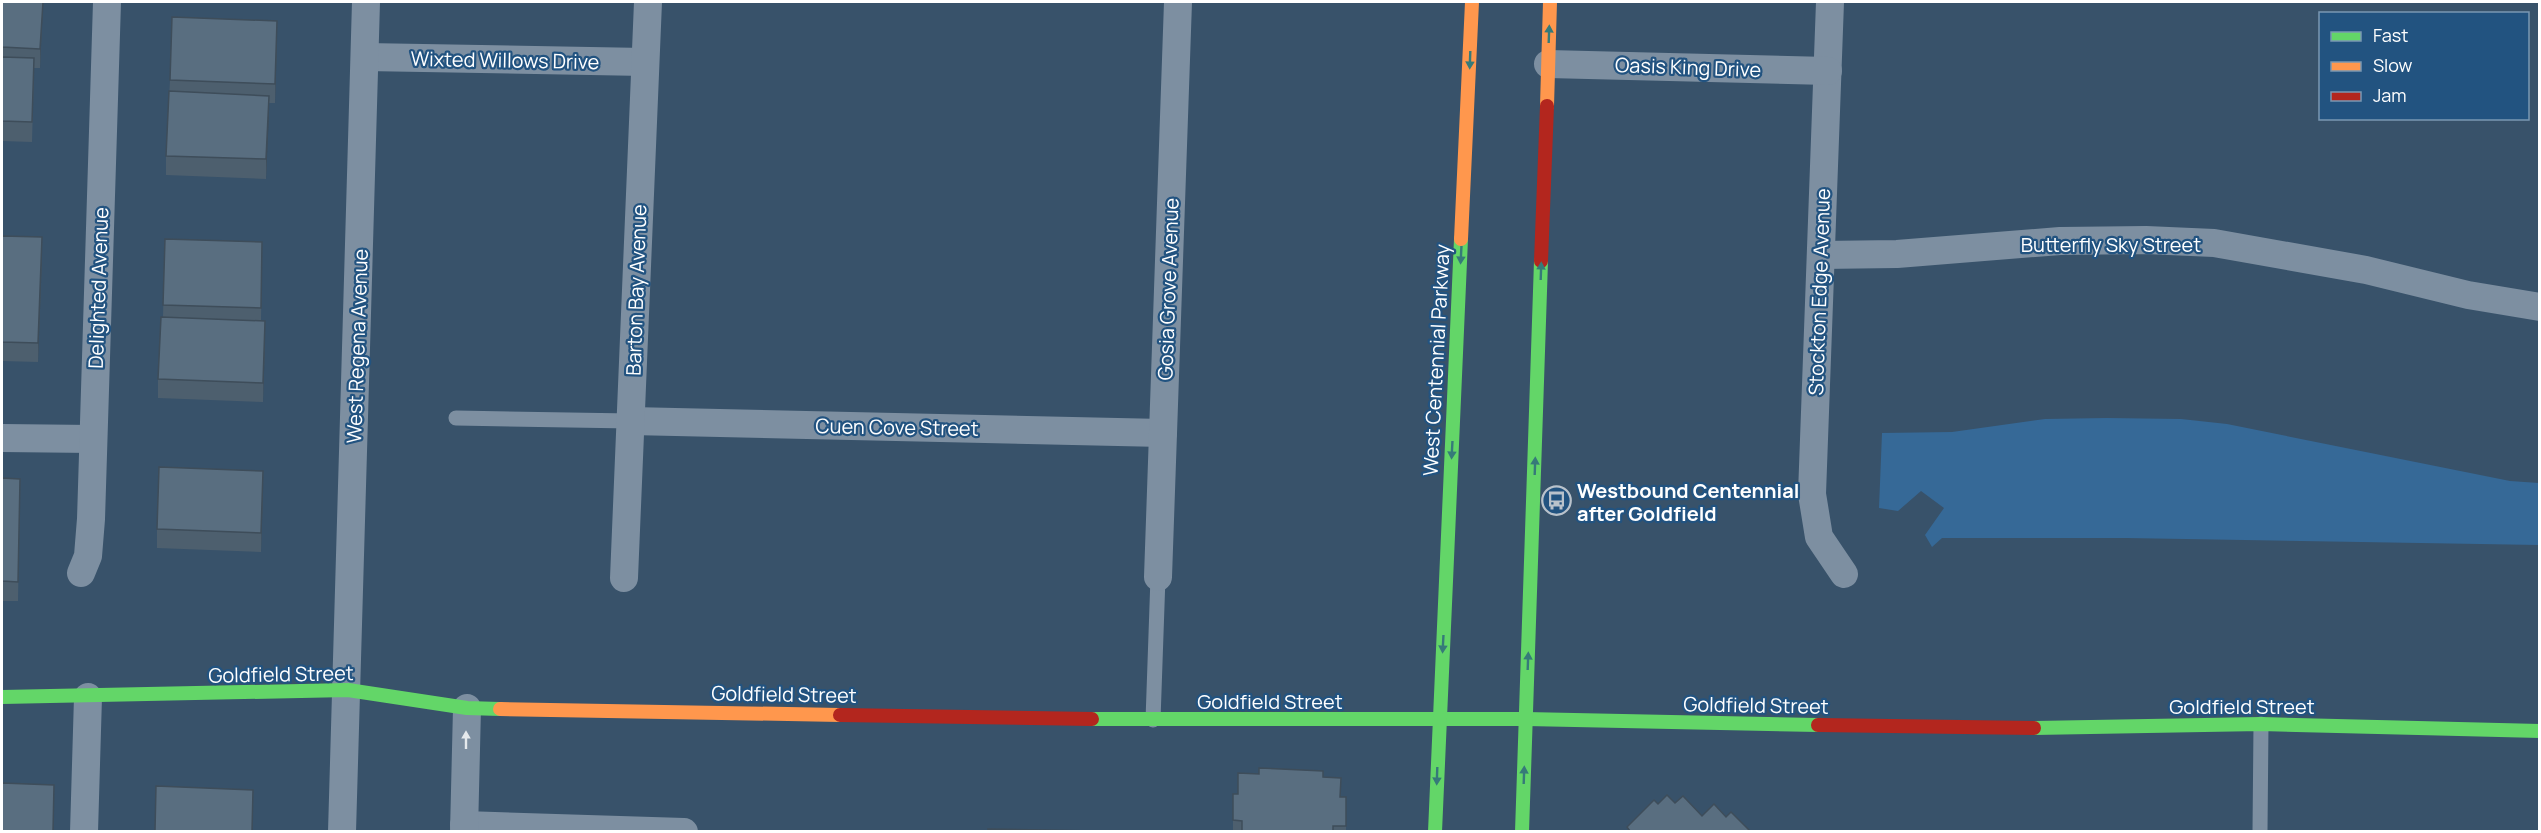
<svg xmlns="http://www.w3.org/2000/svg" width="2541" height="833" font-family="Manrope,sans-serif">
<rect width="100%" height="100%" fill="#38526a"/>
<!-- green -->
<polygon fill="#366997" points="2107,418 2181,419 2227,424 2510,481 2539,483 2539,545 2126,538 1942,538 1932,547 1925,535 1944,508 1921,491 1898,511 1879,508 1882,433 1952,432 2045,419"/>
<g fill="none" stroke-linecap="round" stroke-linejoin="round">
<!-- lane -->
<g stroke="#7d8fa1" stroke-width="15">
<polyline points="456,418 631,421"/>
<polyline points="1153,720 1158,577"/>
<polyline points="2260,832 2261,724"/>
</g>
<!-- street -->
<g stroke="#7d8fa1" stroke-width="28">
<polyline points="1830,2 1812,494 1819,537 1844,574"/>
<polyline points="365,57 645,62"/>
<polyline points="1548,64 1828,71"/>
<polyline points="1821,255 1897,254 2060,241 2146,240 2214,243 2366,270 2468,295 2540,307"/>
<polyline points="631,421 1163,433"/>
<polyline points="2,438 93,439"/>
<polyline points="81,573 88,556 91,519 107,2"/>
<polyline points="1158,577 1178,2"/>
<polyline points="624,578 648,2"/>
<polyline points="464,825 684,832"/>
<polyline points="84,832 88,697"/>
<polyline points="342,832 366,2"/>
<polyline points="464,832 467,708"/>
</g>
<!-- fast -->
<g stroke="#63d668" stroke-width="14">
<polyline points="2,697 348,690 467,708 500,709"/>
<polyline points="1092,719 1526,719 1818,725"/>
<polyline points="2034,728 2261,724 2540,731"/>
<polyline points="1435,832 1461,239"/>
<polyline points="1522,832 1541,261"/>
</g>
<!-- slow -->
<g stroke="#ff974d" stroke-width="14">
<polyline points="1547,106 1550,2"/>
<polyline points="1461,239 1472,2"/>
<polyline points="500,709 840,715"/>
</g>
<!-- jam -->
<g stroke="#b3261e" stroke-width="14">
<polyline points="1541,261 1547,106"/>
<polyline points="840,715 1092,719"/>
<polyline points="1818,725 2034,728"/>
</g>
</g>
<!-- wall -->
<g fill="#4d5f6e">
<polygon points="2,2 43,2 40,68 34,68 32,142 2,141"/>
<polygon points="277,40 275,103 269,103 266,179 166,175 166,156 170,80"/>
<polygon points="2,236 42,257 38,362 2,361"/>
<polygon points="165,239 262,261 261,320 265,340 263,402 158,398 158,379 163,317"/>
<polygon points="2,478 20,479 18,601 2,601"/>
<polygon points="263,490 261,552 157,548 157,529"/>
<polygon points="1323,777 1341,797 1346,797 1346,831 1233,831 1233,794 1238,794"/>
</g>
<!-- shaded-wall -->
<g fill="#3e4d5a">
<polygon points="43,2 43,4 40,68 40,49"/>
<polygon points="277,21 277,40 275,103 275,84"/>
<polygon points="269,96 269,115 266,179 266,159"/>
<polygon points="42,237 42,257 38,362 38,343"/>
<polygon points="265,321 265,340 263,402 263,383"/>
<polygon points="263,471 263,490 261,552 261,533"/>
</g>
<!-- building -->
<g fill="#596e80" stroke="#3e4d5a" stroke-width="1.5">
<polygon points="2,2 43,2 40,49 2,47"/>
<polygon points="172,17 277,21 275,84 170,80"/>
<polygon points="2,57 34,58 32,122 2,121"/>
<polygon points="169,91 269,96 266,159 166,156"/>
<polygon points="2,236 42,237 38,343 2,342"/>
<polygon points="165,239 262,242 261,308 163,305"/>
<polygon points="161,317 265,321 263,383 158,379"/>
<polygon points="159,467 263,471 261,533 157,529"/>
<polygon points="2,478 20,479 18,582 2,581"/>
<polygon points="1259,768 1323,771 1323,777 1341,778 1340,797 1346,797 1346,826 1333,826 1333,831 1242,831 1242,821 1233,820 1233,794 1238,794 1238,773 1259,774"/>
<polygon points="2,783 54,785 53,831 2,831"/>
<polygon points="156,786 253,790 252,831 155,831"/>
<polygon points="1667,795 1675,803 1683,796 1702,816 1714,804 1726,817 1731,812 1750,831 1630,831 1627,827 1654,800 1658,804"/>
<polygon points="988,829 1094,831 988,831"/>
</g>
<!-- one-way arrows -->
<defs><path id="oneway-solid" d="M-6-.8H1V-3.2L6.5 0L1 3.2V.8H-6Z" transform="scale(1.5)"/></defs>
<g fill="#367a79">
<use href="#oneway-solid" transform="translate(1549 34) rotate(-88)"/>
<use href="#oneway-solid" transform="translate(1470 60) rotate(92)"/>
<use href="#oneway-solid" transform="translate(1461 255) rotate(93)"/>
<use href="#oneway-solid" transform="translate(1541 271) rotate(-88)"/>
<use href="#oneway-solid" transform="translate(1452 450) rotate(93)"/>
<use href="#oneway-solid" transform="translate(1535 466) rotate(-88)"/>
<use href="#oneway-solid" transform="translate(1443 644) rotate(93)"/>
<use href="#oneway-solid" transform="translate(1528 661) rotate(-88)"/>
<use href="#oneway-solid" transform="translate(1524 775) rotate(-88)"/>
<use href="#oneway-solid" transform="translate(1437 776) rotate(92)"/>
</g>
<use fill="#e5e9ec" href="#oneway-solid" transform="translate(466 740) rotate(-90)"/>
<!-- icons -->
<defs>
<symbol id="bus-ring" viewBox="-11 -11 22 22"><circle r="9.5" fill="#225380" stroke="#b9c2cb" stroke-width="1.5"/><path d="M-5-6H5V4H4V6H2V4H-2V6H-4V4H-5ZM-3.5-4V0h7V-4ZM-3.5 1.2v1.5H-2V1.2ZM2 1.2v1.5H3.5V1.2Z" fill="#b9c2cb"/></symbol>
</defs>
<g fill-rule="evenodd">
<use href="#bus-ring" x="1540" y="484" width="33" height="33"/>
</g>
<g text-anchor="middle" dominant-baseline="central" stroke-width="4.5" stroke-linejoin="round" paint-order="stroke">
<!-- street labels -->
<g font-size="20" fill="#fff" stroke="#225380">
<text transform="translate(505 60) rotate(1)">Wixted Willows Drive</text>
<text transform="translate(1688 67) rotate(2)">Oasis King Drive</text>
<text x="2111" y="244">Butterfly Sky Street</text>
<text transform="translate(98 288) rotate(-88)">Delighted Avenue</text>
<text transform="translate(1168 289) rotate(-88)">Gosia Grove Avenue</text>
<text transform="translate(636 290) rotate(-88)">Barton Bay Avenue</text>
<text transform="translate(1819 292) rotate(-88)">Stockton Edge Avenue</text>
<text transform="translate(357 346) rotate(-88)">West Regena Avenue</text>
<text transform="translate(1436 360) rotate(-87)">West Centennial Parkway</text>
<text transform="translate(897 427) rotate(1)">Cuen Cove Street</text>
<text transform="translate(281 674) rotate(-1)">Goldfield Street</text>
<text transform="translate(784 694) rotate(1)">Goldfield Street</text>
<text x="1270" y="701">Goldfield Street</text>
<text transform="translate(1756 705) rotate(1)">Goldfield Street</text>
<text x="2242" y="706">Goldfield Street</text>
</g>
<!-- poi labels -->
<g font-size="20" font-weight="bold" fill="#fff" stroke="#225380" text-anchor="start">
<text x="1577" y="490">Westbound Centennial<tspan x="1577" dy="23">after Goldfield</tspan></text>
</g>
</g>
<!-- border -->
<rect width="2541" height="833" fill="none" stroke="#ffffff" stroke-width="6"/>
<!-- legend -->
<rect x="2319" y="12" width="210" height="108" fill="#225380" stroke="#7a98b3" stroke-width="1.5"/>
<rect x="2331" y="32" width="30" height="9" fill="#63d668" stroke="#7a98b3" stroke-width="1.5"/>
<text x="2373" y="42" font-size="18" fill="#ffffff">Fast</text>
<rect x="2331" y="62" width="30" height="9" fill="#ff974d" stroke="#7a98b3" stroke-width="1.5"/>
<text x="2373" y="72" font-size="18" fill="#ffffff">Slow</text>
<rect x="2331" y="92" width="30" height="9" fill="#b3261e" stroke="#7a98b3" stroke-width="1.5"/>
<text x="2373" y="102" font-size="18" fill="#ffffff">Jam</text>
</svg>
